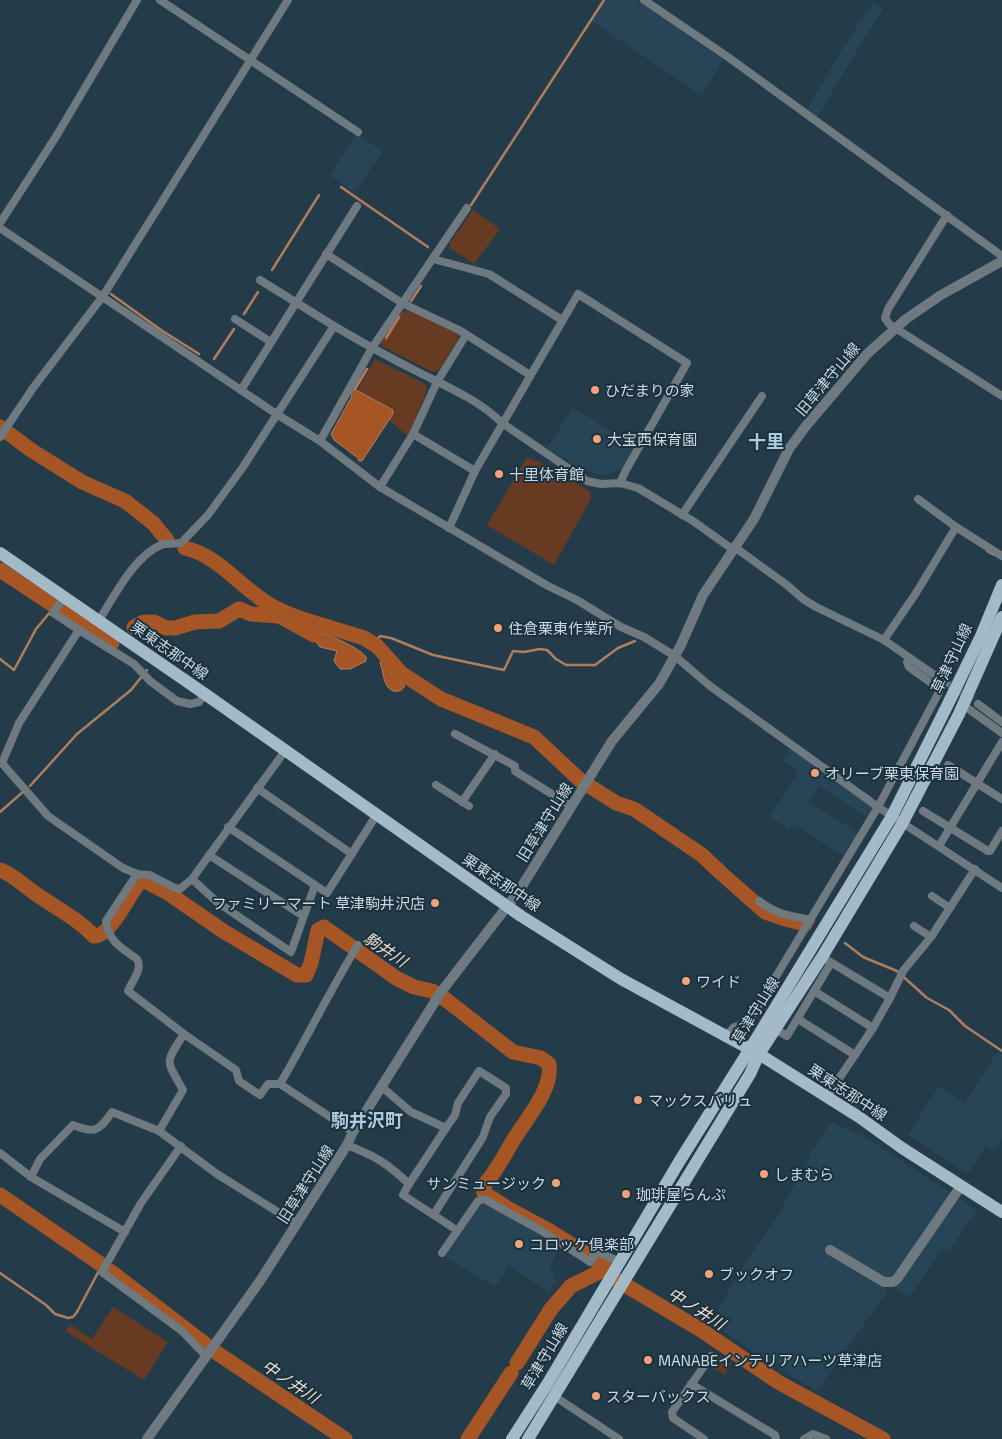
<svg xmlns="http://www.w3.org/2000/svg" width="1002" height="1439" font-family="'Exo 2','Noto Sans JP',sans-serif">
<rect width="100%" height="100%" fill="#243b49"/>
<!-- built -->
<g fill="#274557">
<polygon points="606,0 636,0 663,16 723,59 702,96 592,21"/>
<polygon points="873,2 883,9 854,55 818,117 807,109 840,53"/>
<polygon points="359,135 383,152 354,193 330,175 355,136"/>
<polygon points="573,407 635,447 623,467 607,476 596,474 583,470 547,448"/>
<polygon points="791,749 874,809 868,818 820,786 809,802 858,833 843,856 794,824 788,830 770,816 799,772 783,761"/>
<polygon points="998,1051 1002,1054 1002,1139 994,1151 985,1147 968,1174 908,1135 939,1086 964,1104"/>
<polygon points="832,1121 838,1125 861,1134 951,1193 896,1275 888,1278 858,1263 831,1253 888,1290 817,1391 778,1368 780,1365 768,1358 763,1358 711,1323 743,1266 775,1220 805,1166 812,1150"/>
<polygon points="958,1197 977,1210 948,1252 942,1249 910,1297 895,1288"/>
<polygon points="483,1201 561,1245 550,1267 557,1282 548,1292 509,1266 495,1287 442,1255"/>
</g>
<!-- green -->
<g fill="#673b22">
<polygon points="473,210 500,229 474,264 450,248 450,243"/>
<polygon points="407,310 457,333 458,339 439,370 433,372 382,346 380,340 400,313"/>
<polygon points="375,359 425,384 427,390 408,436 389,420 393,414 357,391"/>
<polygon points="527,457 535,461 536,460 590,491 591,499 554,565 487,525"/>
<polygon points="113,1307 168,1342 144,1380 65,1331 71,1325 92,1339"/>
<polygon points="717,1354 731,1364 724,1375 710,1365"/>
</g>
<!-- water -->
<g fill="#a55624" stroke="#b17e5d">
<polygon points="354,389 393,410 393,414 362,461 359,461 358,458 334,440 331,434 352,396 351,393"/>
<path d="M318 632C331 636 359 647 366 657V661L350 669H340L334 661 337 651 320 647 312 637Z"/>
<path d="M381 661 405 686C402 690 400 692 394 691 383 689 384 672 380 663Z"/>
</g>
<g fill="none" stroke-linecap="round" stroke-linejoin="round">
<!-- stream -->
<g stroke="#b17e5d" stroke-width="2.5">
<polyline points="341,187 428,247"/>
<polyline points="471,205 604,0"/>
<polyline points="272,270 319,195"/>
<polyline points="111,294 161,330 199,354"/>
<polyline points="411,301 421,286"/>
<polyline points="244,314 258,292"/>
<polyline points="386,338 399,317"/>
<polyline points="214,359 234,329"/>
<polyline points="355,389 367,369"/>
<polyline points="987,551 994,555"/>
<polyline points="374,643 380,636 391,638 433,655 504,670 513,651 524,652 540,649 547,650 556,659 566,665 595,665 618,648 635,641"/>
<polyline points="0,659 14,670 36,629 51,611"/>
<polyline points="30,786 77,734 131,690 147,670"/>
<polyline points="0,812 24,791"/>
<polyline points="845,943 863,957 897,971 927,998 949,1010 965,1026 1002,1051"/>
<polyline points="0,1273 46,1305 55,1314 68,1318 73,1317 77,1312 102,1265"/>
</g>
<!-- river -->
<g stroke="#a55624" stroke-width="15">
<polyline points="0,427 31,450 82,482 125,501 153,523 167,540"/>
<path d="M185 548C219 556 238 585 267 603 293 619 334 628 364 638L377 646 401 673 441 699 534 737 580 780 616 803 634 809 702 855 722 874 765 912 782 918 805 924"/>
<polyline points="0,570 56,607"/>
<polyline points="63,611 110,645 112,643"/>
<polyline points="134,627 144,622 154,622 166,628 175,628 195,622 219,621 239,609 251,614 279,616 314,635"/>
<path d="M0 870C13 874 25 887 36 894 56 908 77 918 94 936 109 937 129 897 137 885L143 880 168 893 223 931 297 975H306L311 963 318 930 324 927 396 978 414 987 432 991 445 999 513 1052 541 1058 549 1064C553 1088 528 1117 516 1136 505 1153 498 1170 484 1185V1193L509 1209 550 1231 604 1265 601 1271"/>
<polyline points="0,1195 102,1265"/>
<polyline points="110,1271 205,1344"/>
<polyline points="610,1276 701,1330 778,1382 883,1439"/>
<polyline points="217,1353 345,1439"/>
<polyline points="517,1363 551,1309 571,1286 601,1271"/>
<polyline points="468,1439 511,1373"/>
</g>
<!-- minor-tunnel -->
<polyline stroke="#3d5360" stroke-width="8" stroke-dasharray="8 4" stroke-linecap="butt" points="946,683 978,704"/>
<!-- minor -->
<g stroke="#6e7980" stroke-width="8">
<polyline points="160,0 358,132"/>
<polyline points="644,0 728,57 1002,256"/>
<polyline points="947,215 888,309 885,318 889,324 1002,396"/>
<polyline points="0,223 57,135 137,0"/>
<polyline points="0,228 278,415 320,441 380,487 548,586 577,600 621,627 644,637 675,656 710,686 878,807 1002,888"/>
<polyline points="326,254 402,303 459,330 530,375"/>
<polyline points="433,259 489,274 562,320"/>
<polyline points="260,280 334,326"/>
<polyline points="235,319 271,342"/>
<polyline points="241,390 357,206"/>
<polyline points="413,434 475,471"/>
<polyline points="0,437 33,388 103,296 288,0"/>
<polyline points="320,441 372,348 467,208"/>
<polyline points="380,487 413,434 437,382 466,335"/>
<polyline points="918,499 956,527 1002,556"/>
<polyline points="682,515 762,396"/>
<polyline points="449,528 475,471 578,294 687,363 626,470 620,483"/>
<path d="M99 620C114 597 134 556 161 545 168 543 174 544 181 543L208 515 243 467 334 326C363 343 392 359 422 374 450 388 480 401 502 423L587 481 601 484 620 483 638 488 693 521 728 546 740 551 787 585 803 599 816 607 884 640 946 683"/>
<polyline points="79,630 134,664 150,681 177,701 190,704 199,702 205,694"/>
<polyline points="884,640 916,593 956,527"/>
<polyline points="978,704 1002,722"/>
<polyline points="963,705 1002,733"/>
<polyline points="455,734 515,766 515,771 571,806"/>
<polyline points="0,761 48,816 123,868 137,874 150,875 175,888 180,889 192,879 285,751"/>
<polyline points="2,763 19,723 79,630 53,613 65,597"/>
<polyline points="948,765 1002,799"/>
<polyline points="436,785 469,806"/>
<polyline points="257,788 352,854"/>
<polyline points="462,802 495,754"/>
<polyline points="923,811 988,851 990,851 1002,831"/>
<polyline points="228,827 327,893 377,814"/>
<polyline points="939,846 1002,742"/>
<polyline points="209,855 303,916"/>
<path d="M137 874 106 921C109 942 120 947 137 959 143 969 132 981 128 991L184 1034 236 1070 239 1081 260 1095 268 1084H280L353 1132"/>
<polyline points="192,879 217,902 291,952 315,885"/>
<polyline points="932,896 950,908"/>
<path d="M759 901C777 915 789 915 811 920"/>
<polyline points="914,926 931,937"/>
<polyline points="822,957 890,998 873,1028 826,1098"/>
<polyline points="814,991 873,1028"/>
<polyline points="890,998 903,971 931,937 975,869"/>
<polyline points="798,1019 855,1055"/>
<polyline points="775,1029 787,1036 831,963"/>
<polyline points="727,1035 734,1027 748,1023 878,807 939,692 939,689 937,687 909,667 907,662 910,658"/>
<path d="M280 1084C307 1038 330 990 358 945"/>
<polyline points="382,1087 411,1112 446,1128 455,1115 458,1103 479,1071 506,1088 506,1094 490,1117 483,1137 434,1214"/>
<path d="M159 1131 183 1090C166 1059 164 1065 184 1034"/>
<path d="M347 1145C375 1156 387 1163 409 1184L403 1195 452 1227"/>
<polyline points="181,1146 141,1203 102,1272 182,1331 206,1356"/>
<polyline points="0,1153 31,1177 125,1232"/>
<path d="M31 1177 40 1159 73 1125C95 1134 99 1131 112 1112L159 1131 217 1174 297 1224"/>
<polyline points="409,1184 446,1128"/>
<polyline points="442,1253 478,1201 484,1199 542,1231 590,1262 596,1252 598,1252 620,1262"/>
<polyline points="691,1384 775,1435 776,1439"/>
<polyline points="554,1396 619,1439"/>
<polyline points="704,1439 673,1418 672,1412 711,1356"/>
<polyline points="804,1439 813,1434 826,1439"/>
</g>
<!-- tertiary -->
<g stroke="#6e7980" stroke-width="10">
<polyline points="830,1250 884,1282 893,1282 897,1279 961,1186"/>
<polyline points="147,1439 260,1281 347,1145 353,1132 441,992 519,891 612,741 659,684 681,645 703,595 754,519 789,449 806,426 867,354 906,319 941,295 1002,261"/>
</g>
<!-- primary -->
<g stroke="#a3bac8" stroke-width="12">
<polyline points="0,553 205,694 521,916 621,979 759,1054 859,1117 902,1148 1002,1212"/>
<polyline points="512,1439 548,1383 679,1162 758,1036 892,816 948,704 981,636 1002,585"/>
<polyline points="528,1439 750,1074 759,1054 822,957 902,824 959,714 1002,617"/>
</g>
</g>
<!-- markers -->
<g fill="#f0a378" stroke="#1a313e" stroke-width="2">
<circle cx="595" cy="390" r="5"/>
<circle cx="597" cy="439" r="5"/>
<circle cx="499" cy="474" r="5"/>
<circle cx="498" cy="628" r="5"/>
<circle cx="815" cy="773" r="5"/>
<circle cx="435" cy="903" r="5"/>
<circle cx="686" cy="981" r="5"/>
<circle cx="638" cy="1100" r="5"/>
<circle cx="764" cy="1174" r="5"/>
<circle cx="556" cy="1183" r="5"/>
<circle cx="626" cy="1194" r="5"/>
<circle cx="519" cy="1244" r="5"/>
<circle cx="709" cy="1274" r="5"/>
<circle cx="648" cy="1360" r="5"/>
<circle cx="596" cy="1396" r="5"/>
</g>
<g text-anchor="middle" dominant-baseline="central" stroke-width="4" stroke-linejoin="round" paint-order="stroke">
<!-- street labels -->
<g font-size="15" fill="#cddae3" stroke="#1a313e">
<text transform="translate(827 379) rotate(-50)">旧草津守山線</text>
<text transform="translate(170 650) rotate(35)">栗東志那中線</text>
<text transform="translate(951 658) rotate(-65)">草津守山線</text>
<text transform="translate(544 822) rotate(-58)">旧草津守山線</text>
<text transform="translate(502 882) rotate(34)">栗東志那中線</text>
<text transform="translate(755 1010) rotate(-58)">草津守山線</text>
<text transform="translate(848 1092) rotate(33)">栗東志那中線</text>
<text transform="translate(305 1184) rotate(-57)">旧草津守山線</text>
<text transform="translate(544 1356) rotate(-59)">草津守山線</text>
</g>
<!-- poi labels -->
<g font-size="15" fill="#cddae3" stroke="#1a313e" text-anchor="start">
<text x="605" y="390">ひだまりの家</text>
<text x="607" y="439">大宝西保育園</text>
<text x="509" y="474">十里体育館</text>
<text x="508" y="628">住倉栗東作業所</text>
<text x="825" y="773">オリーブ栗東保育園</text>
<text x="425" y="903" text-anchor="end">ファミリーマート 草津駒井沢店</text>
<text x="696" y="981">ワイド</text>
<text x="648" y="1100">マックスバリュ</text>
<text x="774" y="1174">しまむら</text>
<text x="546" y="1183" text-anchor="end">サンミュージック</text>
<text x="636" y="1194">珈琲屋らんぷ</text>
<text x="529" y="1244">コロッケ倶楽部</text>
<text x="719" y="1274">ブックオフ</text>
<text x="658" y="1360">MANABEインテリアハーツ草津店</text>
<text x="606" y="1396">スターバックス</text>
</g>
<!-- water labels -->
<g font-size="16" font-style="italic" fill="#f6dfd3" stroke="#1a313e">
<text transform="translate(386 949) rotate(34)">駒井川</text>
<text transform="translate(697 1308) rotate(32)">中ノ井川</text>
<text transform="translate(291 1381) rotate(34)">中ノ井川</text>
</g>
<!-- quarter labels -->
<g font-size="18" font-weight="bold" fill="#afcadc" stroke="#1a313e">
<text x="766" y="441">十里</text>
<text x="367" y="1120">駒井沢町</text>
</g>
</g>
</svg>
